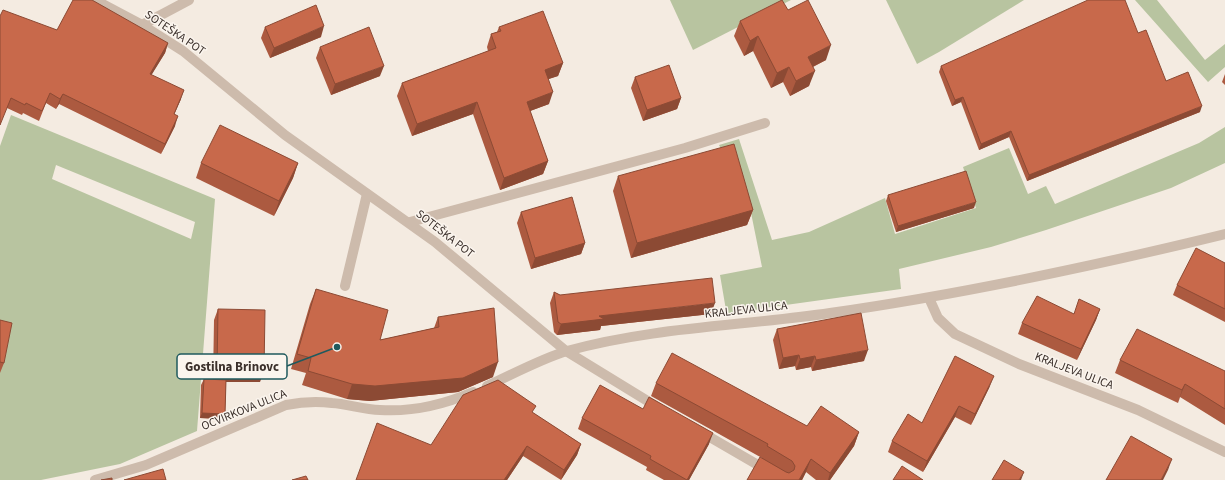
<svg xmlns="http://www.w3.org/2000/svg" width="1225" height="480" font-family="'Source Sans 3',sans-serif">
<rect width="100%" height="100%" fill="#f4ebe1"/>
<!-- green -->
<g fill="#b8c4a0" fill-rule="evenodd">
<polygon points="670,0 791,0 693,50"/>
<polygon points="886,0 1024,0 939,52 917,64"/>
<polygon points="1135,0 1157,0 1205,60 1225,44 1225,67 1208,82"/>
<path d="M11 115 215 199 197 431 120 464 41 480H0V146ZM56 165 195 222 191 239 52 179Z"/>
<polygon points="1225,127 1225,163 1171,188 1046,230 991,247 899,269 901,289 764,308 727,316 720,275 762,267 749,203 719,145 739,139 772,240 809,232 885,198 895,234 976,208 963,167 1009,148 1028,194 1046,186 1055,204 1199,143"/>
</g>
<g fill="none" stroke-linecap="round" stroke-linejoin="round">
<!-- minor -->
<g stroke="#cdbbac" stroke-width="10">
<polyline points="95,0 142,25 183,51 285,135 435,242 566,351 659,408"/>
<polyline points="142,25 189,0"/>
<polyline points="410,222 685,148 765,123"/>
<polyline points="345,286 367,194"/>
<polyline points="929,298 938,318 955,334 1019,364 1138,410 1225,452"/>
<path d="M487 386C511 375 543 358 567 351 653 327 743 326 830 313 963 294 1094 266 1225 234"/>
<polyline points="701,432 784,480"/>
<path d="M95 480 146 465 286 405C301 402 317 401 332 403 348 404 364 410 380 410 413 412 443 405 473 392"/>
</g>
</g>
<!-- wall -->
<g fill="#ac5a40">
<polygon points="788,10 826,60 813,67 809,86 790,96 783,82 771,88 753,51 744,56 734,36 740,21"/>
<polygon points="0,16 57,30 168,43 165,53 151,75 181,99 174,114 175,126 161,154 59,104 56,109 46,103 39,121 23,113 22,115 7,108"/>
<polygon points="265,27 321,37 270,58 261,38"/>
<polygon points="499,27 563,63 558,76 548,79 549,104 530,111 548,161 543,174 500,190 473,114 412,136 397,96 402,83 488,51 487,47 491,34 497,32"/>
<polygon points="1138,33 1166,81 1200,112 1027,181 1009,137 979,150 961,102 952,106 939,72 941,66"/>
<polygon points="320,47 380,76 331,95 316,58"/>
<polygon points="1225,74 1225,85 1222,82"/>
<polygon points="635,77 681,98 677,109 643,121 631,88"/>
<polygon points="201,163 298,163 293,178 274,216 196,178"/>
<polygon points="618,176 753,210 747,225 631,258 613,191"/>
<polygon points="888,195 974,208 896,232 886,201"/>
<polygon points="521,212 585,243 581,254 531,269 517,223"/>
<polygon points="1225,263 1225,322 1173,295 1177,285"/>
<polygon points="316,289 380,340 434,328 438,317 493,377 458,392 370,401 347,399 302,385 306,373 291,369 310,304"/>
<polygon points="554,292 560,295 711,314 601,326 600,330 557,335 554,332 550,303"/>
<polygon points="218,309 260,382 226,382 225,414 223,419 200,418 201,385 204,379 213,380 214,320"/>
<polygon points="1100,309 1096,320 1077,360 1018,334 1022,323 1073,314"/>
<polygon points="0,320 4,363 0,373"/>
<polygon points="777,329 864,361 812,371 811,367 796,370 795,366 779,369 773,340"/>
<polygon points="1120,360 1225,371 1225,425 1180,397 1178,403 1115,373"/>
<polygon points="656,383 807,426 859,432 854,446 830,480 816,480 806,472 802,480 747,480 762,458 651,396"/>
<polygon points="990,386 971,425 955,417 923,472 888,452 892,441 922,423"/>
<polygon points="643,409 709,444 689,480 664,480 646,470 647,467 578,429 582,418"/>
<polygon points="533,413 581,444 577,455 561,480 523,456 507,480 356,480 431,445"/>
</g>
<!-- shaded-wall -->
<g fill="#8c4a34">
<polygon points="324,26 321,37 270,58 274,48"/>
<polygon points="758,36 753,51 744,56 750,41"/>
<polygon points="168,43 165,53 146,84 150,74"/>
<polygon points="831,45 826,60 802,72 808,57"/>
<polygon points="563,63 558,76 540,82 545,70"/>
<polygon points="384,66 380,76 331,95 335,84"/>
<polygon points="789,67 783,82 771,88 777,73"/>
<polygon points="815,71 809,86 790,96 796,81"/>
<polygon points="184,90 181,99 170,124 174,114"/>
<polygon points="553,92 549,104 522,114 527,102"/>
<polygon points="63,94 59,104 56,109 60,99"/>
<polygon points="963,97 961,102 952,106 955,100"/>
<polygon points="681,98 677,109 643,121 647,110"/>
<polygon points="477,102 473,114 412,136 417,124"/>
<polygon points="1202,106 1200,112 1027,181 1029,175"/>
<polygon points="178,116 175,126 161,154 165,144"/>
<polygon points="1011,131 1009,137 979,150 981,144"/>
<polygon points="548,161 543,174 500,190 504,178"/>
<polygon points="298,163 293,178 274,216 279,201"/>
<polygon points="976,202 974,208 896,232 898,226"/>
<polygon points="753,210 747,225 631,258 637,243"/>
<polygon points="585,243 581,254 531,269 535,258"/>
<polygon points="715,303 711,314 601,326 600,330 557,335 561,324 599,316"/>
<polygon points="1100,309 1096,320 1077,360 1081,349"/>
<polygon points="868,350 864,361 812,371 816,360"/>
<polygon points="799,355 795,366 779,369 783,358"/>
<polygon points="815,356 811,367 796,370 800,359"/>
<polygon points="498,362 493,377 458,392 370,401 347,399 352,384"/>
<polygon points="217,371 264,372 260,382 213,382"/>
<polygon points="994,376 990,386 971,425 975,414"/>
<polygon points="1185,384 1180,397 1178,403 1182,390"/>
<polygon points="959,406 955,417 923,472 927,461"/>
<polygon points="202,413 225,414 223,419 200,418"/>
<polygon points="859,432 854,446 830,480 828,480 830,473"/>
<polygon points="713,433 709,444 689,480 687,480"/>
<polygon points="581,444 577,455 561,480 564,470"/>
<polygon points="527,446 523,456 507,480 504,480"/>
<polygon points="811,459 806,472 802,480 799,480"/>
<polygon points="1172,459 1168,470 1163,480 1161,480"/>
<polygon points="1024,472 1021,480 1019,480"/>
</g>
<!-- building -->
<g fill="#c8694b" stroke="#8c4a34">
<polygon points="73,0 92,0 168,43 150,74 184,90 174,114 178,116 165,144 63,94 60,99 50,93 42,111 26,103 25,105 11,98 0,125 0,16 3,10 57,30"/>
<polygon points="782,0 788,10 808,0 831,45 808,57 815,71 796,81 789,67 777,73 758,36 750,41 740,21"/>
<polygon points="1088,0 1125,0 1138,33 1146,30 1166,81 1188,72 1202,106 1029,175 1011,131 981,144 963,97 955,100 941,66"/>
<polygon points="316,5 324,26 274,48 265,27"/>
<polygon points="543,11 563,63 545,70 553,92 527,102 548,161 504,178 477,102 417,124 402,83 496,48 491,34 501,31 499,27"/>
<polygon points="369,27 384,66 335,84 320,47"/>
<polygon points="669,65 681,98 647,110 635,77"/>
<polygon points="220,125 298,163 279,201 201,163"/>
<polygon points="734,144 753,210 637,243 618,176"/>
<polygon points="966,171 976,202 898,226 888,195"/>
<polygon points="572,197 585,243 535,258 521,212"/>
<polygon points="1196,248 1225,263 1225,309 1177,285"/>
<polygon points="712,278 715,303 599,316 604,319 561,324 558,322 554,292 560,295"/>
<polygon points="316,289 388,310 380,340 439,327 438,317 494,308 498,362 463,378 375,386 352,384 308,371 311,358 297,354"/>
<polygon points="1037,296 1074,314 1079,299 1100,309 1081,349 1022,323"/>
<polygon points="218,309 265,310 264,372 217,371"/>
<polygon points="861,313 868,350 816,360 815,356 800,359 799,355 783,358 777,329"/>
<polygon points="0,320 12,323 4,363 0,362"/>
<polygon points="1137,329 1225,371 1225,409 1185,384 1182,390 1120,360"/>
<polygon points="672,353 807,426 821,406 859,432 830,473 811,459 799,480 747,480 760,457 786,472 789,473 794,470 795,466 792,461 767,446 768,444 656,383"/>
<polygon points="955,356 994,376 975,414 959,406 927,461 892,441 908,414 922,423"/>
<polygon points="204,379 226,380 225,414 202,413"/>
<polygon points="498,380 536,406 532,412 581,444 564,470 527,446 504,480 356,480 377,423 431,445 463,395"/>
<polygon points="600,385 643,409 649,397 713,433 687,480 650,459 651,456 582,418"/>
<polygon points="1131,436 1172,459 1161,480 1106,480"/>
<polygon points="1004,460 1024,472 1019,480 992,480"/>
<polygon points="902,466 923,480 893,480"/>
<polygon points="163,469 166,480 124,480"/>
<polygon points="306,476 308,480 292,480"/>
<polygon points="112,478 112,480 101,480"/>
</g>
<g text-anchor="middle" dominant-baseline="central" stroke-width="3" stroke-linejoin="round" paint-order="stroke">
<!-- street labels -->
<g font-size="12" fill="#3b302b" stroke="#fbf5ee">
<text transform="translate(175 33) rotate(34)">SOTEŠKA POT</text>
<text transform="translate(445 234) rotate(38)">SOTEŠKA POT</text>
<text transform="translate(746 310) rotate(-6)">KRALJEVA ULICA</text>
<text transform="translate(1074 371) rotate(21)">KRALJEVA ULICA</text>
<text transform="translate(244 410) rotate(-22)">OCVIRKOVA ULICA</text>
</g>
</g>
<!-- callouts -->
<path fill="none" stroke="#1f5a5e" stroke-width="1.5" d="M337 347L287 366"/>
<circle fill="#1f5a5e" stroke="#fbf5ee" stroke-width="1.5" cx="337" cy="347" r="4"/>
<rect fill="#fbf5ee" stroke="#1f5a5e" stroke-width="1.5" x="177" y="354" width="110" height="25" rx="4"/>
<g font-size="13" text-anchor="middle" font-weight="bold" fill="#3b302b">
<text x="232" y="371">Gostilna Brinovc</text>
</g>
</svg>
